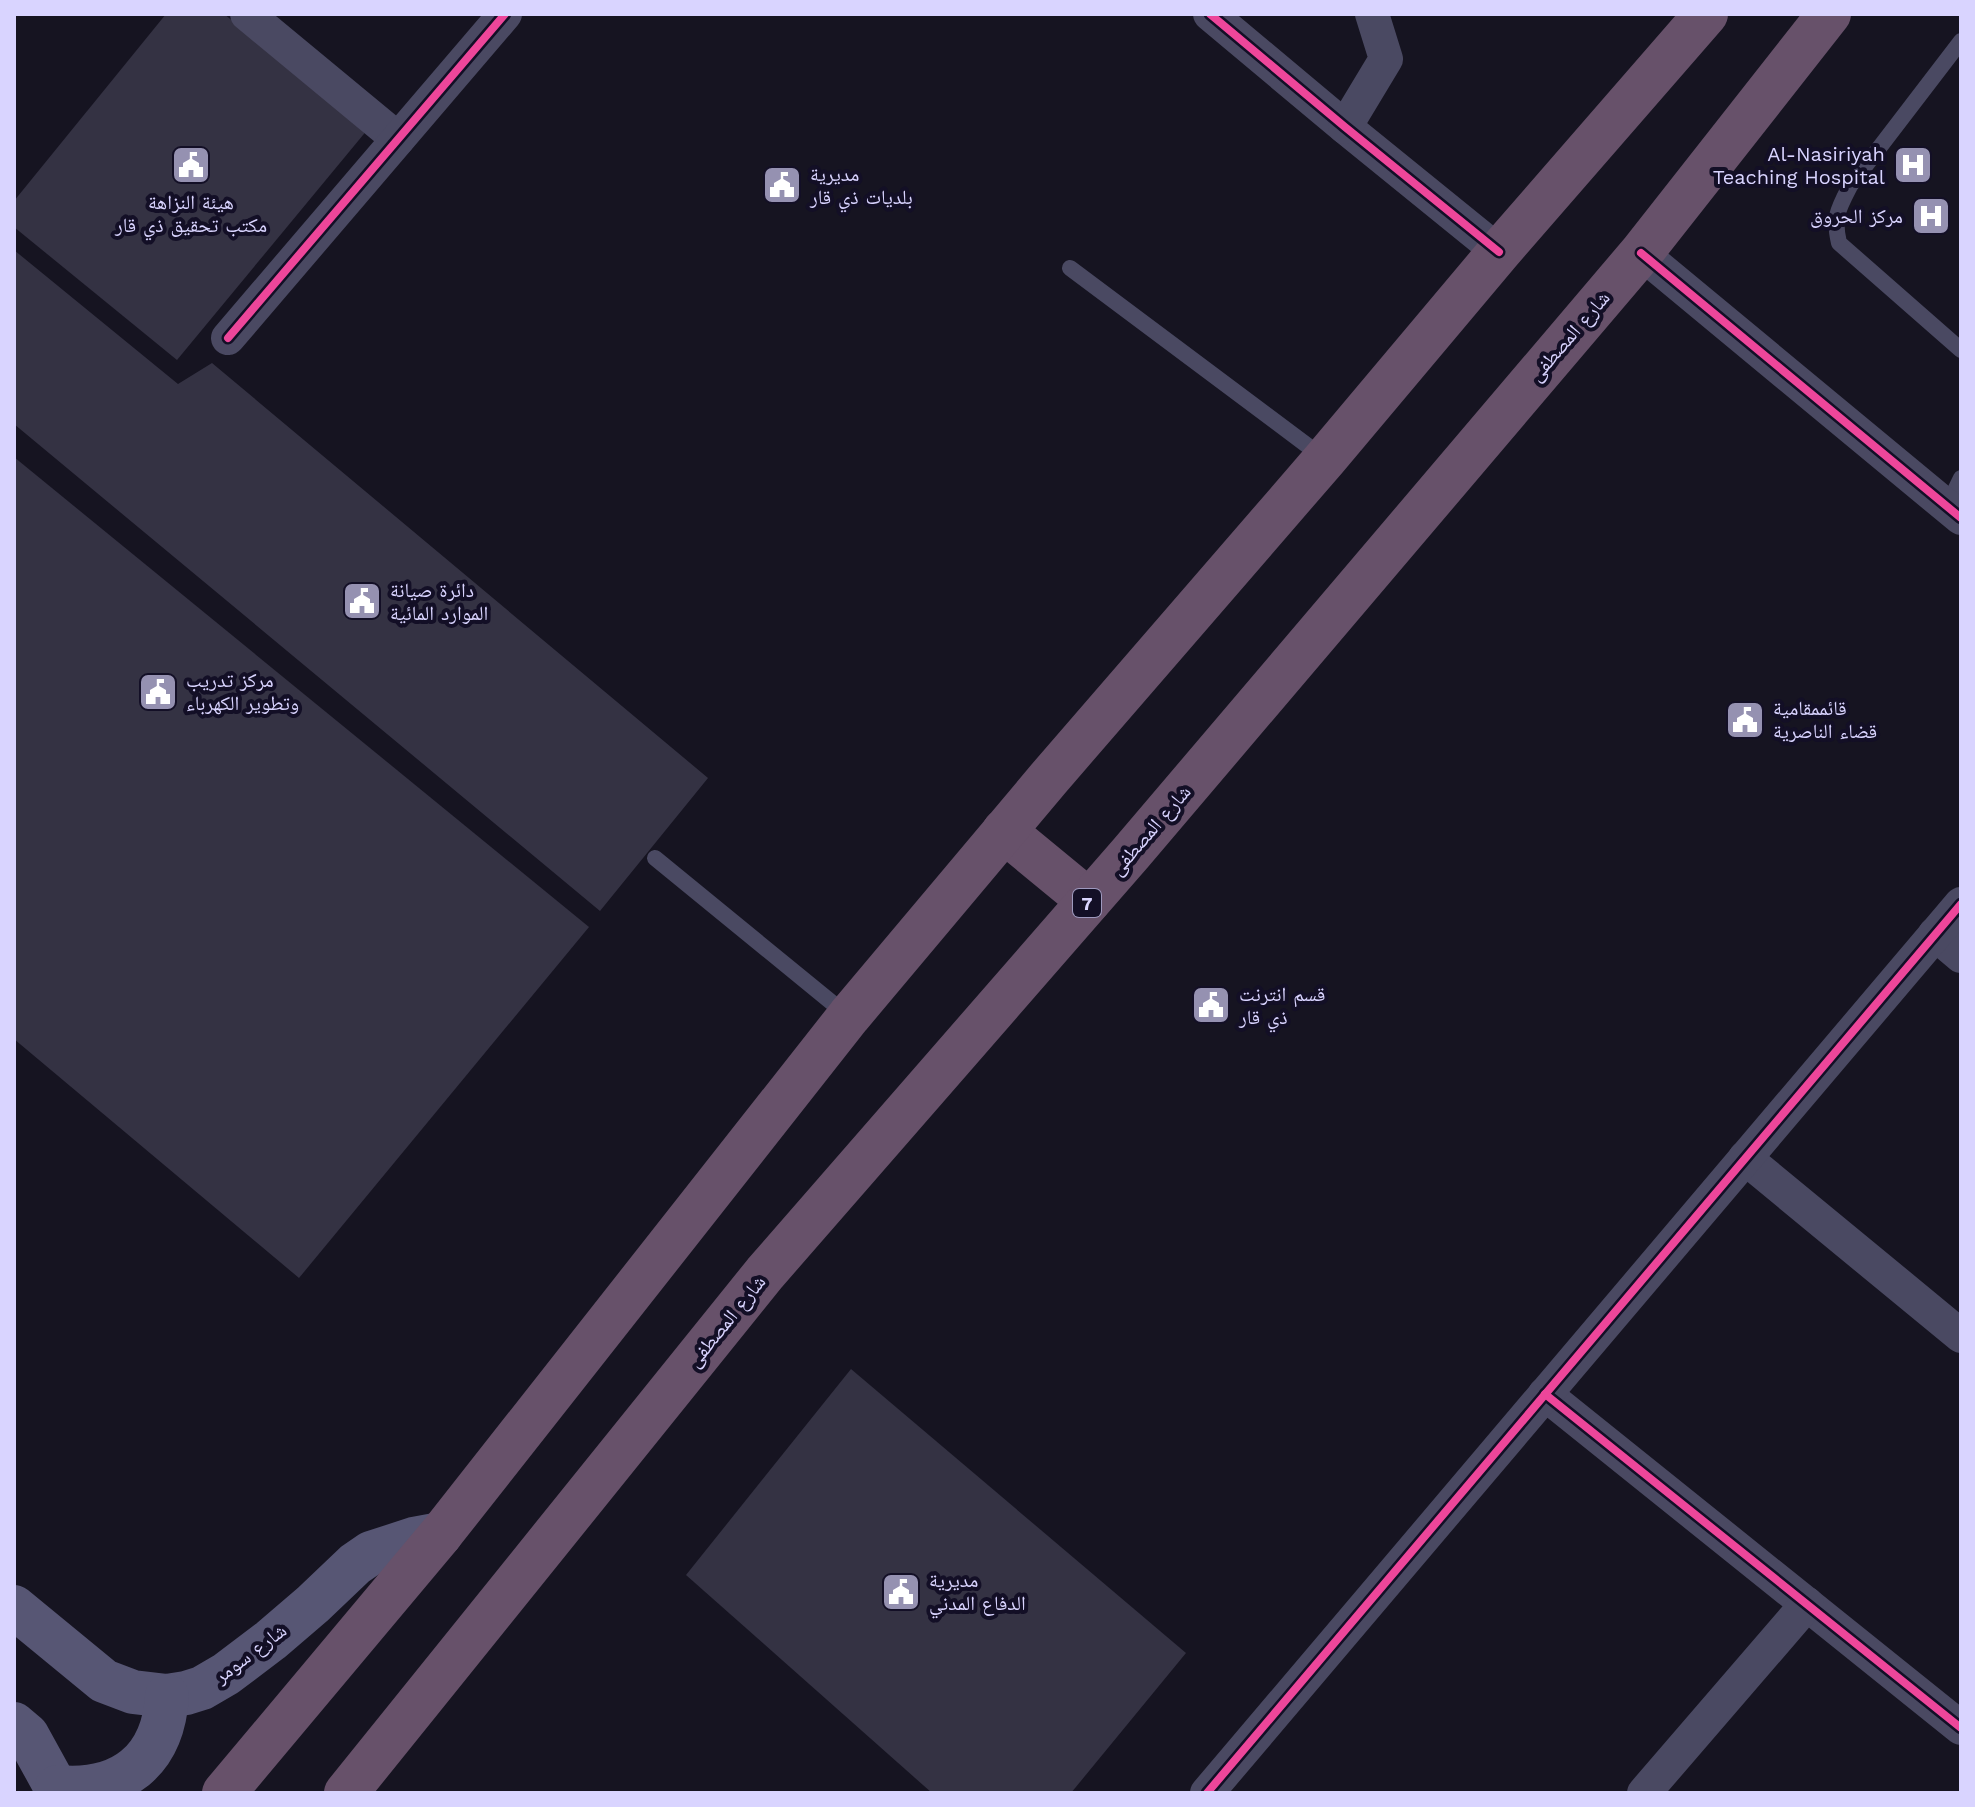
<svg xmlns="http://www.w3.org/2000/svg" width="1975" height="1807" font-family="'Work Sans','Noto Naskh Arabic',sans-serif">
<rect width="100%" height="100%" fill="#161421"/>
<!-- building -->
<g fill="#343243">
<polygon points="166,14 224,14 368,129 177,360 14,227 14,201"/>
<polygon points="14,250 178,384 212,363 708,778 600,911 14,424"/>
<polygon points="14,457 589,927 299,1278 14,1039"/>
<polygon points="851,1369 1186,1653 1071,1793 932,1793 686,1575"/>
</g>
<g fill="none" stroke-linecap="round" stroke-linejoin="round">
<!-- lane -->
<g stroke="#4a4962" stroke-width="16">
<path d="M1961 41 1850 186C1838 209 1833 217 1839 243L1961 350"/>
<polyline points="1070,268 1324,458"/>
<polyline points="1947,507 1961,478"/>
<polyline points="655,858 847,1015"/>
</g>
<!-- street -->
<g stroke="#4a4962" stroke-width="34">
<polyline points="247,14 398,139"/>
<polyline points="1210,14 1345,127 1499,252"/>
<polyline points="1345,127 1386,59 1372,14"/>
<polyline points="1641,253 1961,518"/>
<polyline points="228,338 505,14"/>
<polyline points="1935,934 1961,956"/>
<polyline points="1745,1158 1961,1336"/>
<polyline points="1545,1394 1961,1728"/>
<polyline points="1207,1793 1961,904"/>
<polyline points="1644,1793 1807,1604"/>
</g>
<!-- secondary -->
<g stroke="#575674" stroke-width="44">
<polyline points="14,1607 104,1681 133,1692 167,1696 186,1693 202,1688 226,1674 271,1640 313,1604 355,1564 371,1553 414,1539 441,1534"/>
<polyline points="14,1724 27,1735 59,1793"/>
<path d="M57 1787C122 1793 163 1761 167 1696"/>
</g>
<!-- highway -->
<g stroke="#67516a" stroke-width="44">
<polyline points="1004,831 1089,901"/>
<polyline points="224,1793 441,1534 849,1016 1049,778 1325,459 1499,252 1706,14"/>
<polyline points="346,1793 765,1273 1131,853 1641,253 1829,14"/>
</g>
<defs>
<g id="cycleway">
<polyline points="1210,14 1345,127 1499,252"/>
<polyline points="1641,253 1961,518"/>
<polyline points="228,338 505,14"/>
<polyline points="1545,1394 1961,1728"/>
<polyline points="1207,1793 1961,904"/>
</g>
</defs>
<!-- cycleway casing -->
<use href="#cycleway" stroke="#130f26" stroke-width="13"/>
<!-- cycleway -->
<use href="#cycleway" stroke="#ed469a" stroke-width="8"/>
</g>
<!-- icons -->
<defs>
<symbol id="civic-square" viewBox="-11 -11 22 22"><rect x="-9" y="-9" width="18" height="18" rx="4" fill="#9591b1" stroke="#130f26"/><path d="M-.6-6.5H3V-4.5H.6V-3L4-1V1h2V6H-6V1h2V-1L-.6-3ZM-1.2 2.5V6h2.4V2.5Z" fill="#fff"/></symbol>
<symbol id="hospital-square" viewBox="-11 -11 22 22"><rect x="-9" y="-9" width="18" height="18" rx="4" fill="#9591b1" stroke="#130f26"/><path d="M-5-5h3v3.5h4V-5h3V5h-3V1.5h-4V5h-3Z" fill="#fff"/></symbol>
</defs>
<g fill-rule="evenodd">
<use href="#civic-square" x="169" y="143" width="44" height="44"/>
<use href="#hospital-square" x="1891" y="143" width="44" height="44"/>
<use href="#civic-square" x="760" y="163" width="44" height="44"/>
<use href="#hospital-square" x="1909" y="194" width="44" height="44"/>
<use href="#civic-square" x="340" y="579" width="44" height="44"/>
<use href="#civic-square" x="136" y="670" width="44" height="44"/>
<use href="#civic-square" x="1723" y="698" width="44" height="44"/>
<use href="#civic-square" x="1189" y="983" width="44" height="44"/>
<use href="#civic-square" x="879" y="1570" width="44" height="44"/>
</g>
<g text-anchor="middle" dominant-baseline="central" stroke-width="8" stroke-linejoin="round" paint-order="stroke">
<!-- shield labels -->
<rect fill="#130f26" stroke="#9e99be" stroke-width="2" x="1073" y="889" width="28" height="28" rx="6"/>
<g font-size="18" font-weight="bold" fill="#d9d4ff">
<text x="1087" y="903">7</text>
</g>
<!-- poi labels -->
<g font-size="20" fill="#d9d4ff" stroke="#130f26" text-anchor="start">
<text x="1885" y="154" text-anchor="end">Al-Nasiriyah<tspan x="1885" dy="23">Teaching Hospital</tspan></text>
<text x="810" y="174">مديرية<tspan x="810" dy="23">بلديات ذي قار</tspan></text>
<text x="191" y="202" text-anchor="middle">هيئة النزاهة<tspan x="191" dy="23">مكتب تحقيق ذي قار</tspan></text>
<text x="1903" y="216" text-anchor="end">مركز الحروق</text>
<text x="390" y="590">دائرة صيانة<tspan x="390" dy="23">الموارد المائية</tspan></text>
<text x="186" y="680">مركز تدريب<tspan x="186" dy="23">وتطوير الكهرباء</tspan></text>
<text x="1773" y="708">قائممقامية<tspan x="1773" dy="23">قضاء الناصرية</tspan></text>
<text x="1239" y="994">قسم انترنت<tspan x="1239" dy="23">ذي قار</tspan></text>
<text x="929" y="1580">مديرية<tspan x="929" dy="23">الدفاع المدني</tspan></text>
</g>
<!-- street labels -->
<g font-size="20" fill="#d9d4ff" stroke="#130f26">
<text transform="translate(1569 336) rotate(-49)">شارع المصطفى</text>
<text transform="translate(1150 830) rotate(-49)">شارع المصطفى</text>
<text transform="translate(726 1321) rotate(-51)">شارع المصطفى</text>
<text transform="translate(250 1653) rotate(-37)">شارع سومر</text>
</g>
</g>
<!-- border -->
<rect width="1975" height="1807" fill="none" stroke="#d9d4ff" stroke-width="32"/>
</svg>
